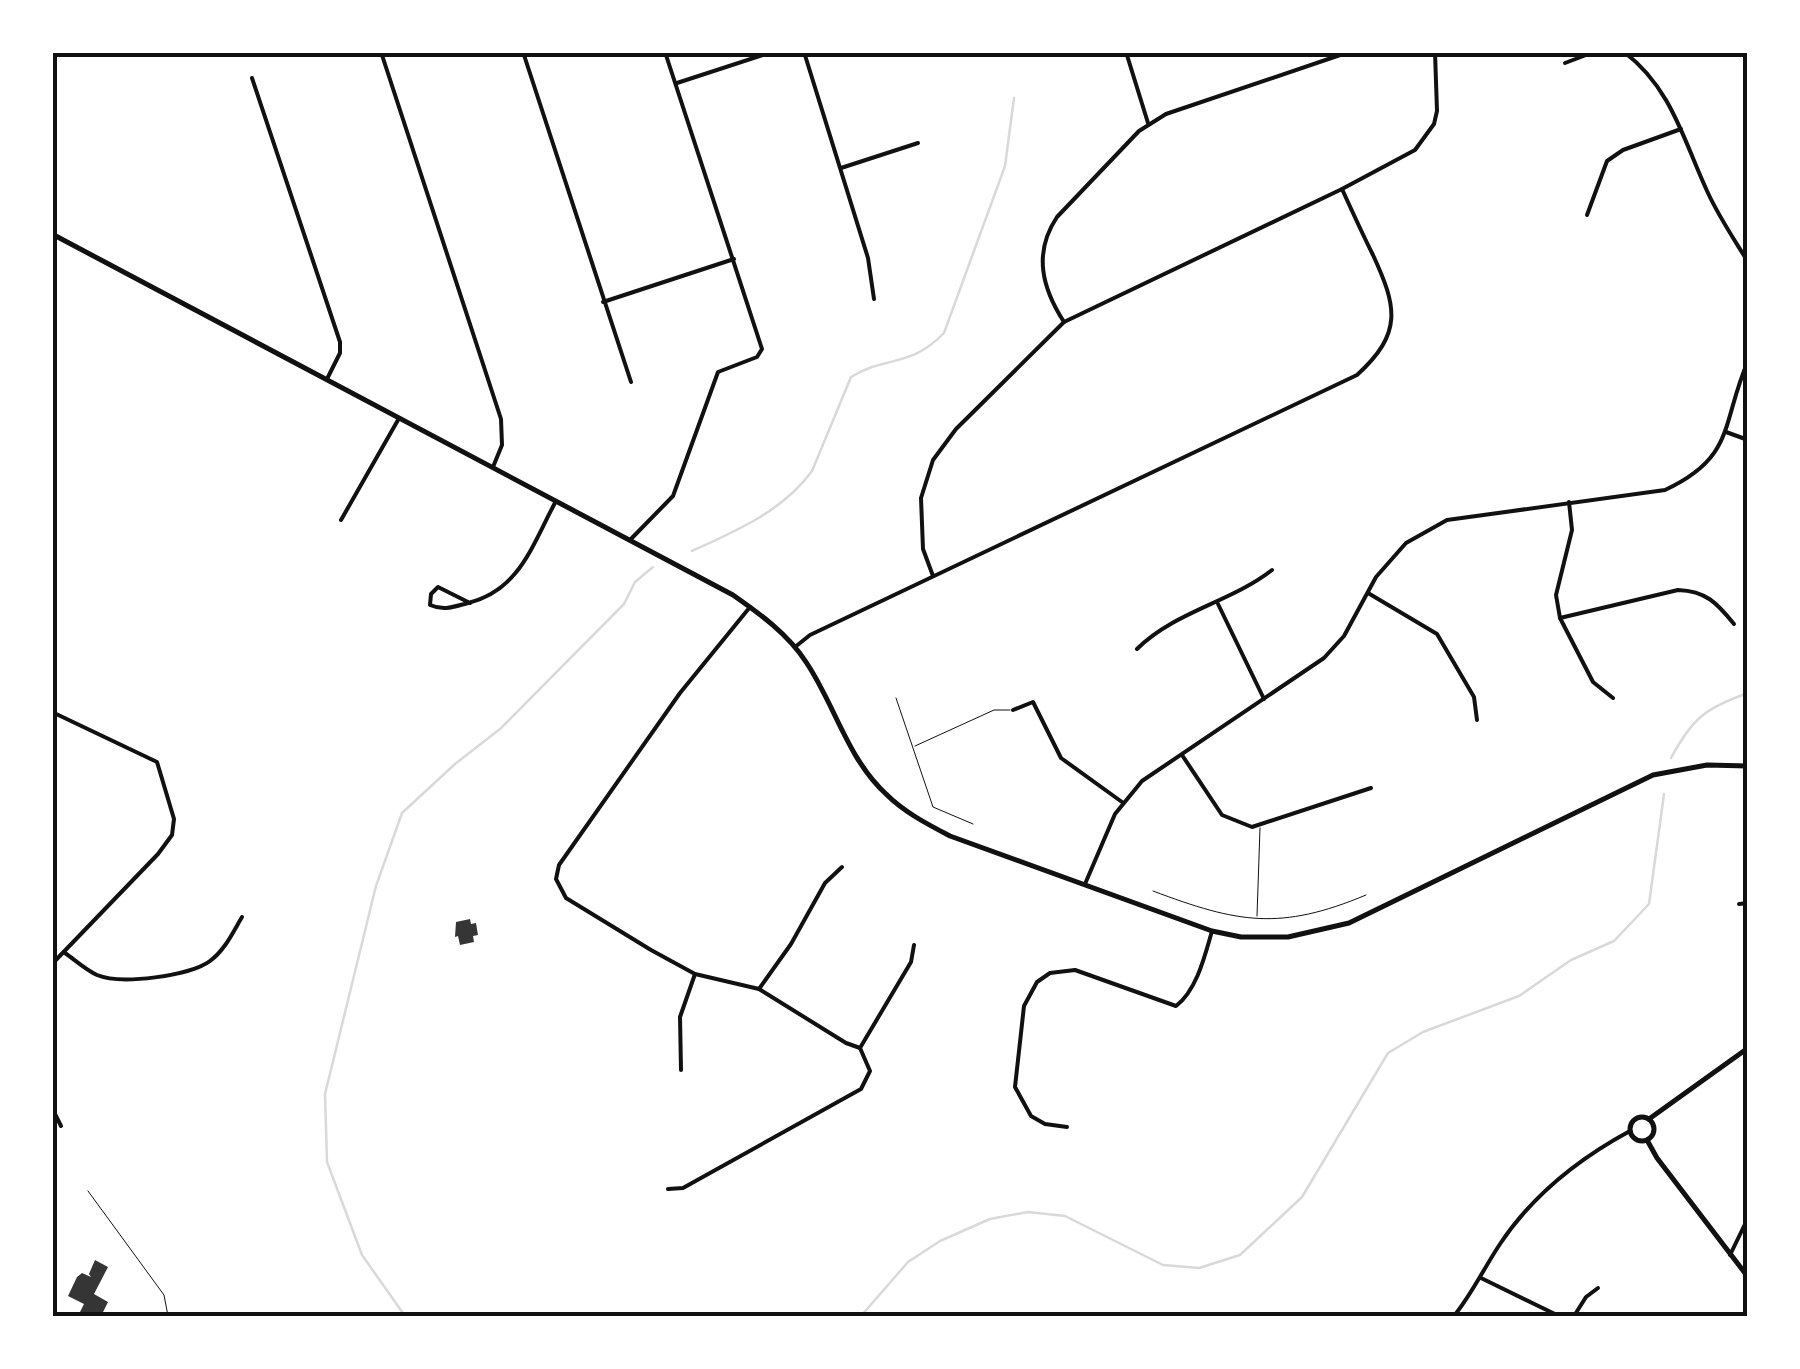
<svg xmlns="http://www.w3.org/2000/svg" width="1800" height="1369" font-family="'PT Sans Narrow',sans-serif">
<rect width="100%" height="100%" fill="#fff"/>
<g fill="none" stroke-linecap="round" stroke-linejoin="round">
<!-- stream -->
<g stroke="#d9d9d9" stroke-width="2.5">
<path d="M692 551C736 531 783 511 812 471L851 377C886 355 909 369 944 333L1005 166 1014 98"/>
<path d="M1671 758C1692 719 1705 708 1748 693"/>
<polyline points="405,1316 362,1255 327,1162 325,1094 376,886 402,813 455,764 500,729 624,604 635,582 653,567"/>
<polyline points="861,1316 908,1262 940,1241 990,1219 1028,1212 1065,1216 1163,1265 1199,1268 1240,1255 1302,1197 1388,1053 1423,1032 1519,996 1571,960 1614,941 1649,904 1664,794"/>
</g>
</g>
<!-- building -->
<g fill="#353535">
<polygon points="470,919 471,924 476,923 478,935 473,936 474,942 460,945 458,936 455,937 456,922"/>
<polygon points="95,1260 108,1267 94,1294 108,1302 101,1316 80,1312 84,1304 68,1296 77,1277 82,1273 91,1277 89,1274"/>
</g>
<g fill="none" stroke-linecap="round" stroke-linejoin="round">
<!-- path -->
<polyline stroke="#111" stroke-width="1" points="88,1191 164,1295 168,1316"/>
<!-- service -->
<g stroke="#111" stroke-width="1">
<polyline points="896,698 933,807 973,824"/>
<polyline points="915,746 994,710 1010,710"/>
<path d="M1153 891C1238 923 1280 931 1366 895"/>
<polyline points="1257,916 1260,828"/>
</g>
<!-- minor -->
<g stroke="#111" stroke-width="4">
<polyline points="381,52 501,419 502,445 493,467"/>
<polyline points="523,52 631,382"/>
<polyline points="804,52 868,258 874,299"/>
<polyline points="1126,52 1148,123"/>
<path d="M1624 52C1672 88 1684 142 1708 193 1719 217 1734 239 1748 262"/>
<polyline points="1565,63 1594,52"/>
<polyline points="252,78 340,342 340,353 327,379"/>
<polyline points="677,83 772,52"/>
<polyline points="841,168 918,143"/>
<polyline points="1587,215 1607,161 1623,150 1681,129"/>
<polyline points="603,302 734,259"/>
<path d="M1064 322C1042 288 1033 253 1057 217L1139 131 1166 114 1349 52"/>
<polyline points="1726,432 1748,440"/>
<polyline points="1569,502 1572,530 1556,595 1560,618 1593,682 1613,698"/>
<polyline points="341,520 398,420"/>
<polyline points="630,540 673,496 718,372 757,357 762,349 665,52"/>
<polyline points="933,576 923,549 921,498 933,460 956,429 1064,322 1342,189 1415,150 1434,124 1437,111 1435,52"/>
<polyline points="1368,593 1437,634 1474,697 1477,720"/>
<path d="M470 603 438 587 431 594 430 605C444 611 453 607 468 603 520 590 532 545 556 501"/>
<polyline points="1218,604 1264,699"/>
<polyline points="750,607 680,693 559,865 556,879 566,898 651,950 695,974 759,989 846,1043 860,1048"/>
<path d="M1560 618 1678 590C1706 591 1717 603 1734 624"/>
<path d="M795 647 810 635 1357 375C1403 333 1397 307 1373 255 1362 233 1352 211 1342 189"/>
<path d="M1137 649C1174 612 1231 602 1272 570"/>
<polyline points="1013,710 1033,702 1061,758 1122,802"/>
<polyline points="52,712 157,762 174,819 172,835 158,854 52,964"/>
<polyline points="1182,755 1222,815 1252,827 1371,788"/>
<path d="M1085 884 1115 814 1142 781 1324 658 1344 636 1376 577 1406 543 1447 520 1665 490C1736 457 1721 423 1748 361"/>
<polyline points="1739,904 1748,903"/>
<path d="M65 953C75 960 86 970 97 975 121 985 190 976 210 961 225 950 233 932 242 917"/>
<polyline points="759,989 791,944 825,883 842,867"/>
<polyline points="860,1048 911,962 914,945"/>
<polyline points="681,1070 680,1017 695,974"/>
<polyline points="52,1108 61,1126"/>
<path d="M1067 1127 1045 1124 1031 1116 1015 1087 1024 1006 1037 982 1050 973 1075 970 1176 1006C1197 990 1205 955 1212 931"/>
<polyline points="668,1189 683,1188 861,1089 870,1071 860,1048"/>
<polyline points="1730,1255 1748,1218"/>
<polyline points="1481,1278 1559,1316"/>
<path d="M1454 1316C1472 1294 1484 1268 1500 1244 1532 1196 1580 1158 1630 1131"/>
<polyline points="1574,1316 1586,1297 1598,1288"/>
</g>
<!-- secondary -->
<g stroke="#111" stroke-width="5">
<circle cx="1642" cy="1129" r="12"/>
<polyline points="1649,1119 1748,1048"/>
<polyline points="1647,1140 1657,1158 1748,1277"/>
</g>
<!-- primary -->
<path stroke="#111" stroke-width="5" d="M52 234 733 595C760 614 788 634 806 662 835 705 847 758 886 794 904 812 927 824 950 836L1212 931 1241 937H1288L1349 923 1653 775 1707 765 1748 766"/>
</g>
<!-- border -->
<rect width="1800" height="1369" fill="none" stroke="#ffffff" stroke-width="110"/>
<rect x="55" y="55" width="1690" height="1259" fill="none" stroke="#111" stroke-width="4"/>
</svg>
